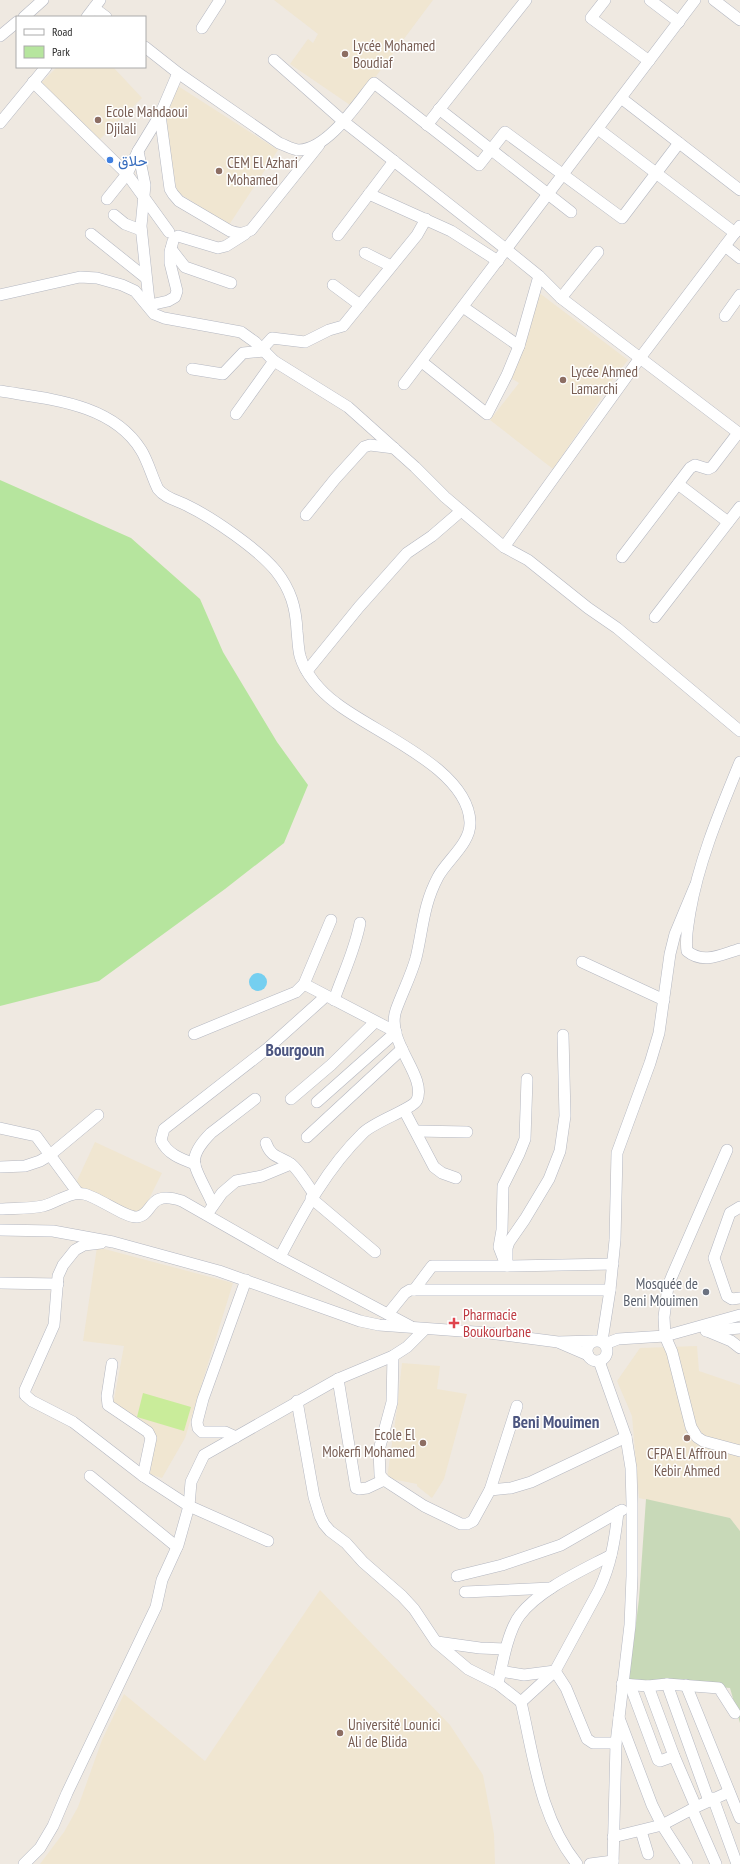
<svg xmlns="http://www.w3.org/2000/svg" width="740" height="1864" font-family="'PT Sans Narrow',Vazirmatn,sans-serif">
<rect width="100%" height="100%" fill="#efe9e1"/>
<!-- education -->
<g fill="#f0e6d1">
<polygon points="274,0 433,0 353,107 290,64 308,39 313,43 318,34"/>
<polygon points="57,67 113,67 142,98 97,142 40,84"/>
<polygon points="178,86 278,150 229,225 177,192 164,116"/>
<polygon points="538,292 628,360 599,397 601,399 553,469 490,420 519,383 511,378"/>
<polygon points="95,1142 162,1173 144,1209 137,1213 77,1188 76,1183"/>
<polygon points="97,1247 233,1283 185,1438 162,1478 150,1474 155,1433 113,1405 124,1346 83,1341"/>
<polygon points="697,1346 699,1371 740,1385 740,1531 730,1518 639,1498 632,1416 617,1381 640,1348"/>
<polygon points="402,1363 440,1366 437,1389 467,1394 444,1479 432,1498 417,1486 417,1484 387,1478 397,1409"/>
<polygon points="320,1590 450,1725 483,1775 494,1834 495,1864 40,1864 64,1832 78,1807 102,1740 124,1694 205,1761"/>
</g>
<!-- green -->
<polygon fill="#b6e59e" points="0,480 131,538 200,599 223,652 277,742 308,785 284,843 225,889 99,981 0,1006"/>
<!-- cemetery -->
<polygon fill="#c8d9b8" points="646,1499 730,1518 740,1531 740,1723 730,1688 629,1679 639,1599"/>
<!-- pitch -->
<polygon fill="#c9ec9a" points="143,1393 191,1407 184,1431 137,1417"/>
<!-- water -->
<circle fill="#75cff0" cx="258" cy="982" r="9"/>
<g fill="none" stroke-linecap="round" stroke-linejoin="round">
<defs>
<g id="minor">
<polyline points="605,0 591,18 649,61"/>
<polyline points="650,0 679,22"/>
<polyline points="714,0 740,20"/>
<polyline points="94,8 106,17"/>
<polyline points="24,17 43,0"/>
<polyline points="87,17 100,0"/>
<polyline points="202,28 220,0"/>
<polyline points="0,36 17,22"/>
<path d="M145 47 178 73 279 143C285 145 293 150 299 150 328 149 357 104 374 83L479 165 505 132 622 218 679 143"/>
<polyline points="274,60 343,121 507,250 539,276 561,298 740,434"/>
<polyline points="33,82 127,174 169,232"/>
<polyline points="621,98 740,190"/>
<polyline points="439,109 571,212"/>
<path d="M160 115 170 189 173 194 179 201 230 231C239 234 243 234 251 230L319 145"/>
<polyline points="0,123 46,67"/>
<polyline points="427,125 526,0"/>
<polyline points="598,129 735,233"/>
<polyline points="369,194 451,231 498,261"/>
<polyline points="107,199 127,174 138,151"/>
<polyline points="114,215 125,224 141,230"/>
<polyline points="91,234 146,278"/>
<polyline points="338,235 394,161"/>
<polyline points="178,236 218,248 226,246 245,234"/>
<polyline points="725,246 740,258"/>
<polyline points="171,249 185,267 231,283"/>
<polyline points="365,253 391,266"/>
<polyline points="333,285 360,305"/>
<polyline points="0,295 80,277 97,278 122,285 135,291 154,314 164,318 241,332 255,342 274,361 348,407 415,467 445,497 504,547 528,560 588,608 617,628 740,731"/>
<polyline points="561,298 598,252"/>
<polyline points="150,305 168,301 175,297 177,291 170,263 170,252 173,241"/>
<polyline points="151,307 149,301 141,226 145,185 138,151 160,115 178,73"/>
<polyline points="463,307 519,346"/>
<polyline points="725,316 740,295"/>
<polyline points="262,349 272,338 305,342 329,330 343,326 417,235 426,219"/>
<polyline points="422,362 487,414 507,375 519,346 539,276"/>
<polyline points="192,369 223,374 243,353 264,351"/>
<polyline points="404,384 695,0"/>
<path d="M0 391C48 399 112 403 141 450 148 461 152 477 158 489 166 499 177 500 188 506 213 518 259 550 276 571 291 590 296 608 297 631 298 639 298 648 300 656 305 674 321 692 336 703 374 733 468 768 470 822 471 843 447 860 438 877 423 905 423 929 416 958 411 976 402 993 396 1010 385 1042 427 1075 417 1100 413 1109 375 1121 363 1133 327 1168 303 1213 280 1257"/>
<polyline points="236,414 274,361"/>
<polyline points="678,484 728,522"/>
<polyline points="306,515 335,479 364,447 370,445 394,448"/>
<polyline points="504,547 640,358 740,226"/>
<polyline points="622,557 690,468 695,465 708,469 712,467 738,433"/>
<polyline points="655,617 740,507"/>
<polyline points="307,671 359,607 407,553 432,536 461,511"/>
<path d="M740 762C720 811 699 860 690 912 688 926 685 938 687 951 704 965 722 954 740 949"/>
<polyline points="582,962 664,1000"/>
<polyline points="304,984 396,1032 317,1102"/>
<path d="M334 1000C343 974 355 950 360 923"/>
<polyline points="194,1034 296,992 304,984 331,920"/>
<polyline points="291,1099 331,1065 375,1022"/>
<polyline points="404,1110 434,1167 442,1173 456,1178"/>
<polyline points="0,1128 36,1136 78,1193"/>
<polyline points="416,1131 467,1132"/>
<polyline points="307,1137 402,1049"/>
<path d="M266 1143C271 1158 280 1156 291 1164 299 1170 308 1186 314 1194"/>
<polyline points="727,1150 672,1276 668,1286 664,1317 665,1336 672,1352 691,1427 697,1437 703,1441 740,1451"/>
<path d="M195 1164C181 1159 167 1154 161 1140L164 1129 268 1048 326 996"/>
<polyline points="0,1167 25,1166 40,1161 50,1155 98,1115"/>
<polyline points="311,1198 375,1252"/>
<path d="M213 1205C209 1194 197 1175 195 1165 192 1154 204 1140 211 1133L255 1099"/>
<polyline points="740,1207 730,1213 714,1258 727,1296 732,1299 740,1298"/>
<path d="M0 1209C14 1208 29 1209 43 1206 56 1203 70 1191 84 1194 98 1197 126 1218 137 1217 154 1215 147 1189 182 1201L280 1257 410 1326"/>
<polyline points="210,1210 222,1193 236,1181 262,1176 291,1164"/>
<polyline points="0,1230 53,1231 113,1242 219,1271 360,1321 379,1325 489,1333 558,1342 594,1341"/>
<polyline points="101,1243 84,1245 75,1250 63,1265 58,1276 54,1325 25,1390 25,1395 32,1401 73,1422 143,1476 189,1506 268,1541"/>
<polyline points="504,1260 499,1247 502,1230 503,1186 519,1154 525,1139 527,1079"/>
<polyline points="507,1266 507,1248 509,1242 525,1219 549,1179 560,1151 565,1116 563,1035"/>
<polyline points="0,1283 58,1284"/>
<polyline points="414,1290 432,1266 511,1266 613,1264"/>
<polyline points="388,1314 405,1293 410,1290 610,1290"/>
<polyline points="706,1331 740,1328"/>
<polyline points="707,1331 731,1341 740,1348"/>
<circle cx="597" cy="1351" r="10"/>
<polyline points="602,1341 610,1290 615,1240 617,1153 650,1063 659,1033 670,954 675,934 695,886"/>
<polyline points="560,1343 588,1355"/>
<polyline points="605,1344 618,1339 665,1336 740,1315"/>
<polyline points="393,1356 392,1402 379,1450 380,1475 384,1480 424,1506 461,1524 467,1524 473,1521 490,1490 517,1406"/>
<polyline points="599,1361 626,1437 631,1468 632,1503 632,1576 630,1625 616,1743 613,1864"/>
<polyline points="112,1364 107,1396 108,1405 148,1432 151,1438 143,1476"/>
<polyline points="338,1379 356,1488 359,1489 367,1488 384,1480"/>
<path d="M297 1401 314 1497 320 1516 324 1524 330 1531 346 1543 363 1562 402 1596 414 1609 436 1642 468 1669 498 1684 521 1702 555 1671 599 1590C611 1565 615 1539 618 1512"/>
<polyline points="236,1437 225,1432 202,1432 198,1428 197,1422 203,1399 246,1280"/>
<polyline points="90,1476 177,1547"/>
<polyline points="490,1490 511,1488 531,1482 626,1437"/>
<polyline points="457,1576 502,1565 561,1545 622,1510"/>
<polyline points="465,1592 551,1588"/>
<polyline points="437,1642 480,1648 505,1649"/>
<polyline points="501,1671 524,1675 555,1671 566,1688 587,1739 593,1743 616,1743"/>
<path d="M498 1684C502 1665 508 1630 520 1615 540 1589 583 1570 611 1555"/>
<polyline points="622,1684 648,1686 667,1684 719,1688 735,1713"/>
<polyline points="667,1684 709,1801"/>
<polyline points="630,1685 658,1760 660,1761 674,1756"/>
<polyline points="686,1685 740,1818"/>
<polyline points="648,1686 674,1756 696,1807"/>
<path d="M521 1702C534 1758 540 1818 577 1864"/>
<polyline points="619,1718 652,1805 662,1825 687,1864"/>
<polyline points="713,1798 737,1864"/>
<polyline points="692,1809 716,1864"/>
<polyline points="641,1831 648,1854"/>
<polyline points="613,1837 662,1825 696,1807 729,1792"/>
<polyline points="24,1864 40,1848 53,1826 67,1793 156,1607 162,1580 178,1545 189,1506 191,1482 204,1455 338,1379 393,1356 407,1347 425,1329"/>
<polyline points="590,1864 613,1861"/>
</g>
</defs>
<!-- minor casing -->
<use href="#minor" stroke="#b4b7c1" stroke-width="12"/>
<!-- minor -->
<use href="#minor" stroke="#fff" stroke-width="11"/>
</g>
<!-- markers -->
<g fill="#8d6e63" stroke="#fff" stroke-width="1.5">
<circle cx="345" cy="54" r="4"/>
<circle cx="98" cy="120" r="4"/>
<circle cx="219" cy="171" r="4"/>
<circle cx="563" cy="380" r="4"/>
<circle cx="687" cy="1438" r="4"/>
<circle cx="423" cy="1443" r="4"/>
<circle cx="340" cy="1733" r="4"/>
</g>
<circle fill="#3f7fe0" stroke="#fff" stroke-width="1.5" cx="110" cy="160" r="4"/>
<circle fill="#6b7280" stroke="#fff" stroke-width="1.5" cx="706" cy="1292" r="4"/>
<path fill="#e0444e" stroke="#fff" stroke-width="1.5" d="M452 1317h4v4h4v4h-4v4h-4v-4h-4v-4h4z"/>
<g text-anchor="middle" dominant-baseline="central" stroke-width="3" stroke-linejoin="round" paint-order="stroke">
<!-- education labels -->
<g font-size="15" fill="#785e54" stroke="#fff" text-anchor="start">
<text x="353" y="45">Lycée Mohamed<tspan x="353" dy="17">Boudiaf</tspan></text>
<text x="106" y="111">Ecole Mahdaoui<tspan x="106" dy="17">Djilali</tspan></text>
<text x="227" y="162">CEM El Azhari<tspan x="227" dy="17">Mohamed</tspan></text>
<text x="571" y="371">Lycée Ahmed<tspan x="571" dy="17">Lamarchi</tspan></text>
<text x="415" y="1434" text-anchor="end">Ecole El<tspan x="415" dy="17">Mokerfi Mohamed</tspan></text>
<text x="687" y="1453" text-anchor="middle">CFPA El Affroun<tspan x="687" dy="17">Kebir Ahmed</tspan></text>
<text x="348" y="1724">Université Lounici<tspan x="348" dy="17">Ali de Blida</tspan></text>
</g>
<!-- shop labels -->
<g font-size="15" fill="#366cbe" stroke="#fff" text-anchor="start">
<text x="118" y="160">حلاق</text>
</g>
<!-- worship labels -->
<g font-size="15" fill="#5b616d" stroke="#fff" text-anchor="end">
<text x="698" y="1283">Mosquée de<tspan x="698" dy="17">Beni Mouimen</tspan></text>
</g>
<!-- health labels -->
<g font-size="15" fill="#be3a42" stroke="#fff" text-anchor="start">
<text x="463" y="1314">Pharmacie<tspan x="463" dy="17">Boukourbane</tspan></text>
</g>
<!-- quarter labels -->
<g font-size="17" font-weight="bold" fill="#4d5680" stroke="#fff">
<text x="295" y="1050">Bourgoun</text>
<text x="556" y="1422">Beni Mouimen</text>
</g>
</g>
<!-- legend -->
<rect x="16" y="16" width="130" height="52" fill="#ffffff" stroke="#ababab"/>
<rect x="24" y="29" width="20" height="6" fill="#ffffff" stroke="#ababab"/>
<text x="52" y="36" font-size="12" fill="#2e2e2e">Road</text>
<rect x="24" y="46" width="20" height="12" fill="#b6e59e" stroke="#ababab"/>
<text x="52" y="56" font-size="12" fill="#2e2e2e">Park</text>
</svg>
